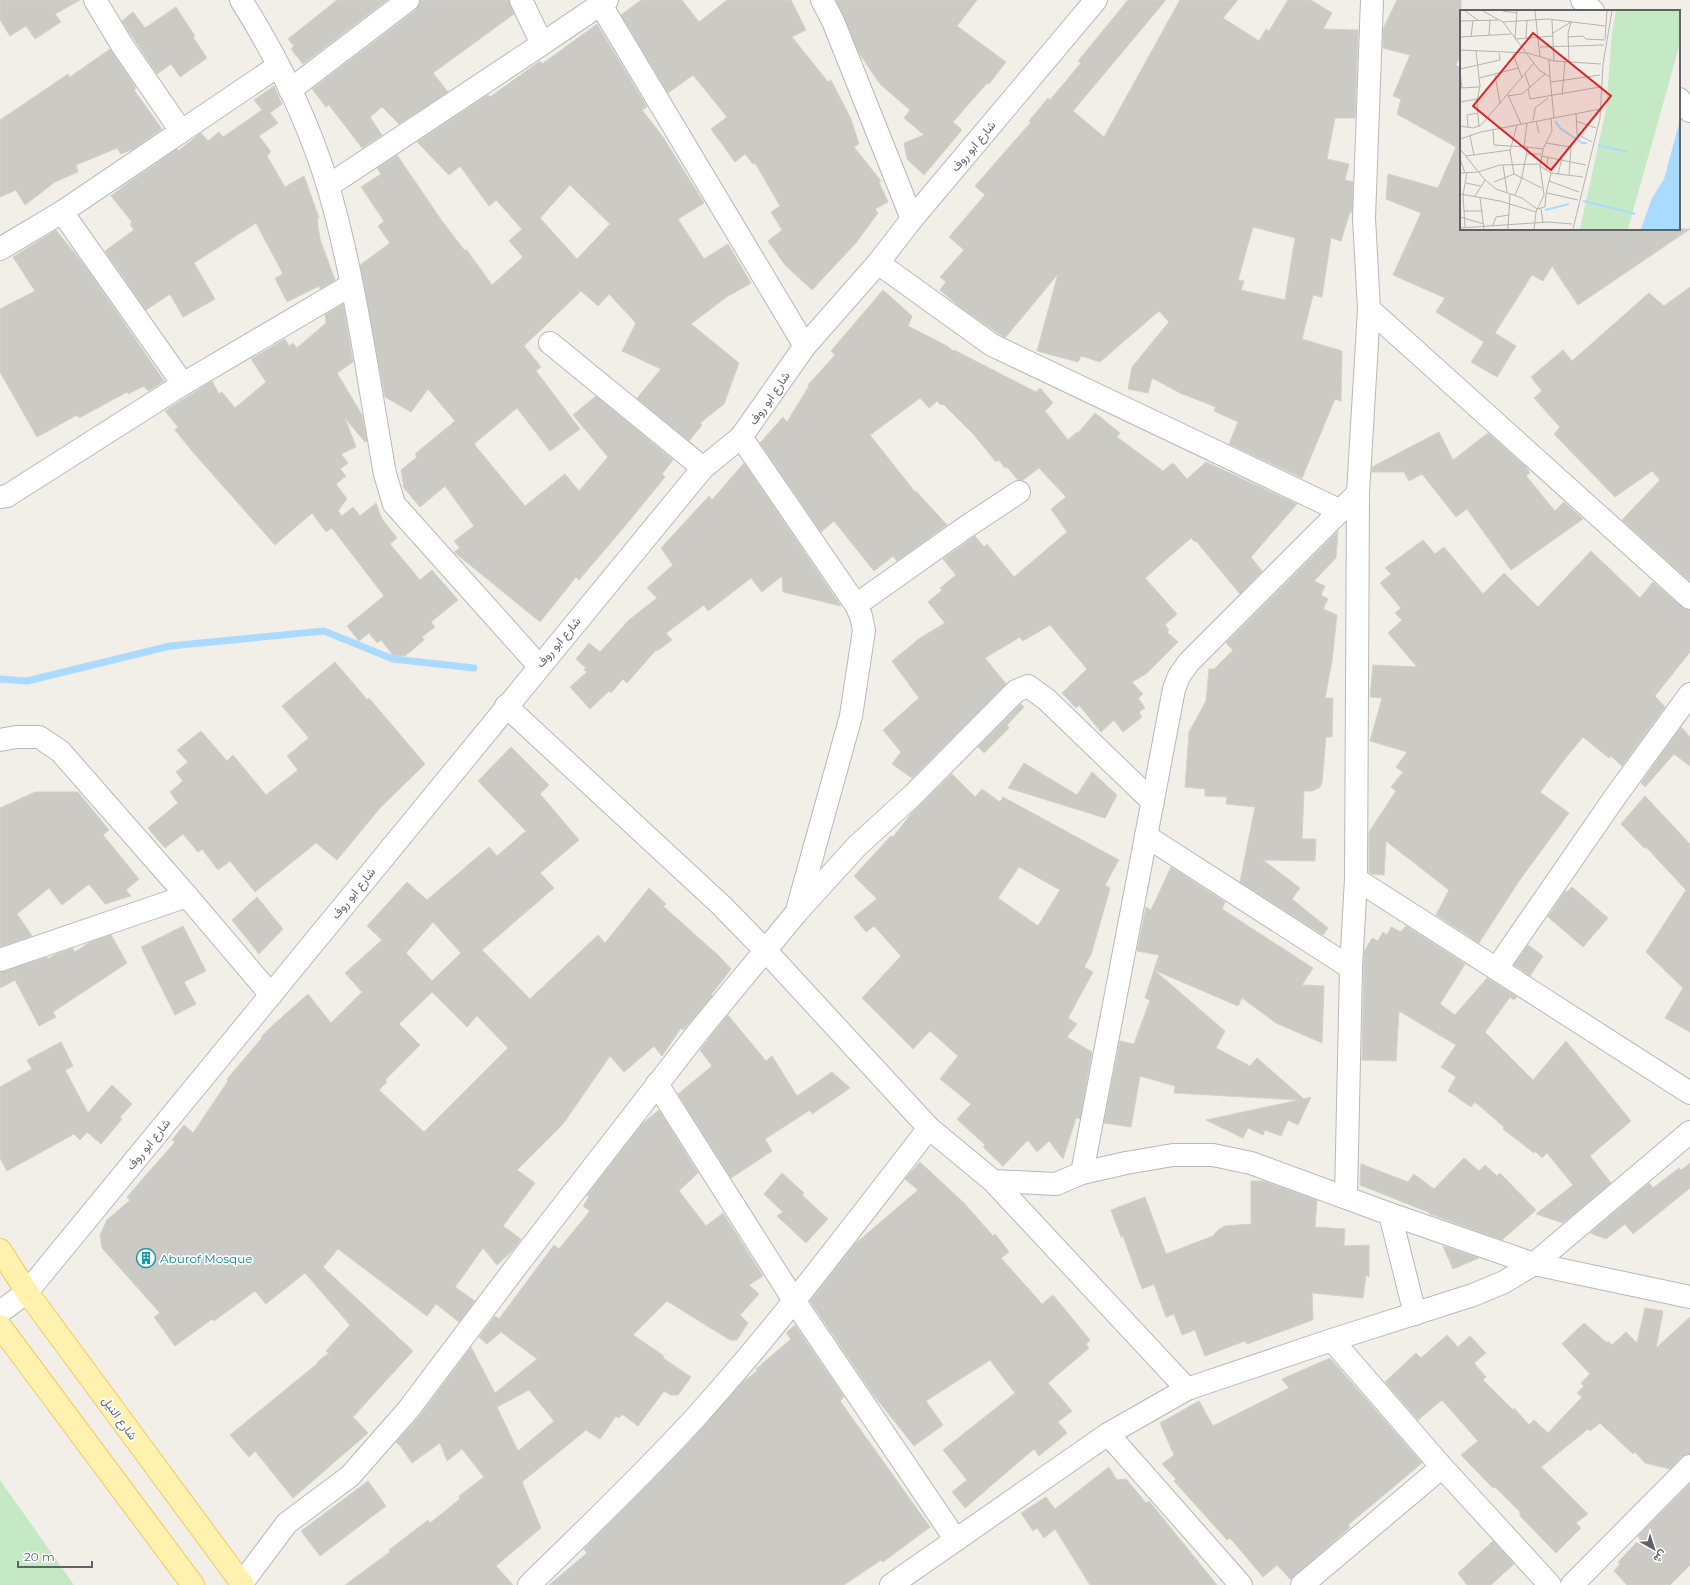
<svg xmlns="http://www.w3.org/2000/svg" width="1690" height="1585" font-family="Montserrat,Vazirmatn,sans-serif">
<rect width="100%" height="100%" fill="#f1efe8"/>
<!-- green -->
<polygon fill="#c5e8c5" points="0,1480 74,1585 0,1585"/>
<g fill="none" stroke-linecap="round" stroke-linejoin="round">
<!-- stream -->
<polyline stroke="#aadaff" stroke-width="7" points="0,679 27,681 170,646 324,631 393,659 474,668"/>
</g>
<!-- building -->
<g fill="#cccac5" stroke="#d6d1c6" fill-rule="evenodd">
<polygon points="0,0 80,0 55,14 61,22 35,39 26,26 10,36 0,20"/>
<polygon points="337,0 387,0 303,64 291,49 294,46 288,39"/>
<polygon points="420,0 509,0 514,14 433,73 448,92 399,124 382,107 370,117 382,135 362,148 329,105 326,107 312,89 416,10"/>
<polygon points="641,0 682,0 699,22 727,0 791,0 806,30 792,37 828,82 831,80 851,119 859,144 854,147 881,181 879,182 888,202 875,209 878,213 855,244 812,290 785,265 768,241 782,230 771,212 780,206 755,163 753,164 745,154 735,162 711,129 727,117 693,75 668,93 621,15"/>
<polygon points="836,0 977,0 957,26 1006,62 989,84 987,83 953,122 962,130 924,175 907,159 904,143 924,135 904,118 910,110 880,84 859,53"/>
<path d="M1128 0H1166L1073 111 1104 137 1180 0H1238L1223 18 1259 41 1266 29 1269 31 1288 0H1311L1332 13 1323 29 1358 30 1355 118H1335L1327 159 1349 164 1345 180 1353 182 1352 213 1350 212 1341 241 1331 238 1322 297 1313 295 1302 339 1342 351 1341 401 1335 399 1302 478 1229 444 1238 422 1214 411 1216 407 1180 393 1152 378 1148 393 1128 389 1132 367 1169 322 1159 311 1100 362 1081 356 1078 362 1037 351 1058 274 1005 338 960 307 940 290 946 282 940 277 964 250 949 237 985 195 975 186 1031 122 1029 121 1048 98 1050 100 1081 63 1078 61ZM1253 227 1295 238 1285 300 1241 290 1244 281 1238 280Z"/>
<polygon points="1397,0 1461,0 1461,53 1456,65 1461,68 1461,229 1690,229 1578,305 1552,266 1543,281 1532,275 1495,333 1516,346 1497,377 1471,362 1484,342 1436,312 1445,298 1393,275 1421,213 1386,199 1388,174 1438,188 1456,147 1397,114 1401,99 1393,96 1410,55 1383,48 1383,29"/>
<polygon points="176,7 195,36 193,37 207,58 180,77 171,64 157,74 122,21 133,12 145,28"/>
<path d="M597 24 647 107 642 110 663 137 704 203 678 219 704 259 728 244 751 283 725 298 691 324 739 363 724 404 700 423 702 425 689 441 637 398 661 369 622 351 636 323 609 294 598 306 581 291 524 346 541 367 536 371 580 429 550 451 517 408 474 444 525 506 565 474 579 491 608 457 573 415 596 396 673 460 662 474 665 477 625 526 579 580 576 577 540 622 454 552 460 548 454 541 474 526 445 486 420 507 404 488 401 470 417 457 415 454 455 421 428 389 411 412 385 397 360 265 390 243 378 226 384 221 361 187 381 174 377 168 397 155 442 221 465 251 466 249 492 285 523 257 509 241 522 229 496 200 489 206 460 166 449 175 417 142 488 95 490 97 540 61 542 64ZM570 185 610 224 577 259 540 218Z"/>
<polygon points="110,49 136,88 134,90 162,129 133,149 121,154 117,148 76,165 78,172 55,182 25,205 16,190 0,197 0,120 68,74 70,77"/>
<polygon points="274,86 282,104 270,113 278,123 259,136 271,152 267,156 285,187 304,176 319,218 317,219 320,239 335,280 320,289 319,286 287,302 275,278 283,274 256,223 194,263 215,299 183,317 170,294 146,310 105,251 134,230 130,224 132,222 111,196 125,185 177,149 178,151 201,133 208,141 219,132 223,137 262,110 254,100"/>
<polygon points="56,230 85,266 164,381 148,391 144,386 128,394 127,392 79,418 77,415 37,437 0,372 0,309 35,291 13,257"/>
<polygon points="1690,287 1690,581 1622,520 1660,480 1652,471 1615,497 1554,434 1560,427 1534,398 1542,391 1531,377 1563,350 1572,361 1649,293 1664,306"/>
<polygon points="883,290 912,316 908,326 947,346 953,351 954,350 1036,392 1040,388 1053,403 1045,411 1068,440 1077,432 1078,433 1095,413 1120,433 1117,437 1163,471 1173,463 1187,479 1206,462 1297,504 1251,557 1262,571 1240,594 1196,541 1195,542 1191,538 1145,578 1177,614 1165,625 1169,630 1167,632 1178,642 1146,674 1132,682 1143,694 1138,698 1145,708 1139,712 1142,717 1123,732 1114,720 1101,732 1079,705 1076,708 1062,693 1087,669 1050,625 1023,641 1020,637 985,658 1006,684 912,778 892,764 901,752 883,730 919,698 892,661 920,638 945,623 928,602 942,590 940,588 956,575 943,559 975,536 984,547 987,544 1014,577 1067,532 1051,509 1066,497 1039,468 1023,480 1018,480 1007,467 1005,468 999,460 996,462 974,435 943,404 941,405 937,401 929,408 920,398 870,435 915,492 916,491 947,525 897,561 893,556 874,571 834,521 821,532 760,443 783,417 787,422 809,386 808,385 835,355 831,351"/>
<polygon points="343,304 353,362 337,373 362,415 367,441 365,442 345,418 356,447 341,454 348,463 340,469 346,476 336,484 347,499 338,511 342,516 353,507 360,516 376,503 382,519 397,538 390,544 420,580 432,570 458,600 431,622 435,627 422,637 424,640 405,656 393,655 381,640 377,643 369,633 359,641 347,626 384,596 332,528 326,532 312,513 275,545 192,451 175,430 178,427 165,411 212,381 219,394 222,392 235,408 266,382 251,359 285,339 289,346 293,343 297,348 326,323 325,315"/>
<polygon points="1439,432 1453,460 1488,433 1525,466 1530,473 1526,476 1555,511 1564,502 1583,519 1511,570 1467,509 1456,517 1422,474 1409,481 1404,472 1372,472 1372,467"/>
<polygon points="744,463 841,606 783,592 782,576 762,592 751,578 708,611 704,605 666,633 672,640 657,651 656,650 627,683 623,679 611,693 609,691 590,709 570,687 587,672 584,670 586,668 576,659 589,643 600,652 629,620 657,598 647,588 673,565 661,548 709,496 712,500"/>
<polygon points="1338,531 1336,558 1314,581 1325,586 1321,595 1328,599 1323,609 1337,615 1332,661 1325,698 1333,698 1332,737 1326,737 1322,783 1319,788 1312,791 1304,791 1302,839 1316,839 1315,861 1263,860 1300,888 1292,899 1328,928 1323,935 1240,882 1255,807 1226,804 1227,797 1205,796 1205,789 1185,787 1189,732 1206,701 1209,669 1214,669 1233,650 1226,643"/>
<polygon points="1423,540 1435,554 1444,547 1483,594 1504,573 1538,607 1591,551 1640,598 1653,582 1682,607 1690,610 1690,652 1655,696 1665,707 1622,766 1611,756 1609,758 1583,737 1564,760 1540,792 1569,813 1519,881 1479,943 1436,915 1449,890 1386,841 1384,875 1372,874 1369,872 1369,832 1396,791 1391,787 1403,772 1396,767 1407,752 1370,741 1382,698 1370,697 1373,665 1417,667 1388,633 1402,620 1395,613 1401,608 1380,583 1391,574 1385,568"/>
<polygon points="335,662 365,697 367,700 369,698 425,764 380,808 337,860 316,843 255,892 230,861 218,870 202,849 198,852 183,834 165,848 148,828 178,803 170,792 183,781 176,772 188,762 177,750 201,731 227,761 233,755 266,795 298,770 287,756 309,738 282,706"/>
<polygon points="1021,704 1024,707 1007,725 1009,728 984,753 978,747"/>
<polygon points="1681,727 1690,737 1690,766 1674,754 1645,787 1641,783"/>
<path d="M511 747 549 785 540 794 579 840 540 873 554 888 482 950 530 999 598 935 605 943 649 888 666 904 663 906 719 956 731 969 711 995 712 996 683 1030 681 1028 662 1056 654 1046 624 1072 610 1056 563 1124 517 1170 535 1183 503 1226 521 1239 512 1251 497 1265 483 1248 455 1287 475 1301 459 1322 436 1304 427 1316 338 1249 323 1267 413 1351 353 1417 368 1433 293 1498 255 1451 249 1457 230 1435 318 1363 317 1362 329 1353 326 1351 350 1325 305 1273 266 1304 255 1291 214 1321 212 1319 175 1346 154 1317 160 1313 102 1248 100 1235 107 1220 130 1200 127 1197 175 1142 172 1140 184 1125 193 1133 228 1081 227 1079 262 1038 261 1037 273 1025 308 994 331 1023 362 992 345 973 382 940 367 926 407 882 427 900 489 847 497 856 526 831 478 781ZM433 922 461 953 432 981 406 953ZM432 992 467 1027 477 1016 508 1048 424 1132 379 1090 387 1082 385 1080 420 1045 399 1024Z"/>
<polygon points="1024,763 1077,795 1092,772 1117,795 1105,818 1008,788"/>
<path d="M952 774 975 797 982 789 1000 802 1003 797 1119 860 1105 885 1110 888 1091 955 1084 967 1093 972 1068 1018 1077 1024 1067 1037 1092 1052 1080 1119 1076 1118 1063 1159 1049 1141 1037 1152 1028 1140 1003 1166 983 1147 985 1145 957 1119 971 1104 940 1079 958 1056 930 1031 913 1049 862 998 901 956 874 926 866 932 854 917 877 899 854 876 891 836 893 837 911 814ZM1019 867 1060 890 1038 926 998 898Z"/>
<polygon points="35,792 78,792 109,830 103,835 139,879 126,890 131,896 105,904 89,884 62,905 49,888 17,914 32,936 0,947 0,808"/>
<polygon points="1645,796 1690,844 1690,1032 1665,1018 1683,988 1646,952 1686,890 1646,847 1644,848 1621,824"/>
<polygon points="1171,867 1225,902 1222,909 1313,968 1302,985 1324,986 1322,1043 1276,1023 1242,998 1238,1006 1154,970 1159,955 1137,951 1146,907 1151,910"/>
<polygon points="1572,887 1608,918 1583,947 1548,917 1565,891 1567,892"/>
<polygon points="257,897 283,929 259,954 232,920"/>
<polygon points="183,926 206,971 184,982 196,1004 175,1015 141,947"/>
<polygon points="1406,926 1465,964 1440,1004 1455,1015 1487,978 1517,997 1514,1000 1510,997 1485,1032 1533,1080 1566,1041 1631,1121 1590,1156 1611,1183 1563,1223 1536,1214 1573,1185 1547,1153 1542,1158 1535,1151 1534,1153 1503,1129 1504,1127 1475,1102 1471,1107 1448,1091 1456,1077 1441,1067 1456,1045 1399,1011 1396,1061 1362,1060 1364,952 1372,938 1378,941 1383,932 1387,935 1391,927 1401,932"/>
<polygon points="111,935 127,963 53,1012 56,1017 39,1026 15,980 0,988 0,972 47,957 48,959 54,955 72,948 75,952 90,942"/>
<polygon points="1528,945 1543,956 1530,976 1514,965"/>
<polygon points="1154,970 1225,1031 1216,1048 1250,1066 1257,1058 1304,1099 1311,1097 1298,1125 1288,1120 1281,1136 1265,1130 1263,1135 1248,1128 1243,1138 1206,1120 1299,1100 1174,1093 1175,1086 1140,1076 1131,1127 1104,1123 1120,1041 1134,1044 1150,1000 1145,998"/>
<polygon points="728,1015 766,1061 772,1056 797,1096 832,1072 850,1088 812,1114 810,1110 765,1139 772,1151 731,1178 678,1094 712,1066 700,1050"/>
<polygon points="61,1042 73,1066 65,1070 88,1113 112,1085 132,1104 120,1117 122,1119 101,1144 87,1132 80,1140 74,1134 7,1171 0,1158 0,1087 32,1069 27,1060"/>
<path d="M659 1110 698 1173 679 1191 706 1226 723 1213 763 1276 749 1285 759 1294 740 1315 748 1323 737 1340H730L667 1301 633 1335 664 1356 663 1358 691 1377 678 1395H671L664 1391 638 1426 622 1414 619 1418 616 1416 600 1439 586 1430 522 1482 541 1528 496 1566 513 1585H345L390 1552 389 1550 428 1520 430 1523 460 1499 459 1496 484 1477 462 1449 447 1461 440 1443 412 1463 401 1447 396 1442 418 1418 471 1347 495 1393 537 1359 501 1332 487 1344 479 1337 495 1316 499 1319 554 1245 559 1249 590 1211 583 1206 589 1197 587 1195 642 1124ZM529 1390 554 1421 518 1451 497 1407Z"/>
<polygon points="1464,1158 1479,1171 1485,1165 1497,1176 1500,1173 1536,1210 1502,1240 1430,1214 1428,1212 1360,1185 1361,1164 1408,1182 1414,1174 1434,1189"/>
<polygon points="920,1162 964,1203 993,1236 995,1234 1009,1252 1001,1258 1042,1304 1053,1295 1090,1340 1086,1344 1089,1348 1048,1383 1072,1411 1058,1422 1067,1433 1039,1456 1034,1449 965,1508 952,1492 967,1480 943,1450 1015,1393 990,1360 926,1401 943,1425 914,1446 872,1393 810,1301 855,1244 918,1190 905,1179"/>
<polygon points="1690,1163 1690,1188 1633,1234 1625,1224 1606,1239 1590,1233 1649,1183 1653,1188 1679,1168 1681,1170"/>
<polygon points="782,1173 804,1193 802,1195 828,1219 806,1243 777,1216 783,1212 764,1194"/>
<polygon points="1251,1181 1263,1181 1317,1200 1315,1227 1345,1229 1344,1246 1369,1245 1369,1277 1366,1275 1363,1298 1312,1293 1313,1320 1247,1344 1245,1341 1205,1356 1195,1330 1182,1335 1174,1314 1166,1317 1154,1284 1142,1289 1123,1236 1121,1237 1111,1210 1145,1197 1166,1254 1213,1236 1218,1230 1225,1226 1251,1224"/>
<polygon points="1443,1246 1479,1258 1453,1269"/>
<polygon points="1645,1308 1663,1311 1656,1348 1690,1317 1690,1454 1681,1457 1670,1469 1645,1463 1635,1452 1633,1454 1600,1423 1590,1431 1588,1429 1541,1467 1588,1514 1576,1523 1581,1528 1556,1553 1520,1516 1520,1512 1495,1487 1493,1488 1461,1455 1478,1441 1442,1400 1418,1420 1385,1382 1416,1353 1421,1358 1447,1335 1458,1347 1470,1336 1486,1353 1474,1363 1486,1377 1483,1380 1513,1410 1514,1408 1529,1425 1534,1420 1548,1433 1582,1397 1577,1393 1584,1386 1581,1383 1590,1374 1562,1344 1584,1323 1607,1343 1608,1341 1612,1345 1626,1332 1637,1343"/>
<polygon points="795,1325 844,1397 840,1401 930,1527 883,1562 881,1560 844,1585 549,1585 587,1553 584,1549 684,1448 743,1382 757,1371 756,1369 791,1339 786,1333"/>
<polygon points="1330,1358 1422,1463 1348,1525 1350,1527 1291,1580 1277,1565 1263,1577 1230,1538 1227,1540 1174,1481 1176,1479 1162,1464 1174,1455 1160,1423 1199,1401 1213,1426 1289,1388 1282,1379"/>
<polygon points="1109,1467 1117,1480 1126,1479 1146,1503 1149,1501 1217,1585 1090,1585 1055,1529 1044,1538 1037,1528 1033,1531 1021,1513 1046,1497 1055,1509"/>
<polygon points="368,1481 386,1506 320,1556 301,1531"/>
<polygon points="1690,1484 1690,1565 1670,1585 1627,1585 1614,1571 1620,1564 1618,1562 1640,1539 1638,1536"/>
<polygon points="1493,1541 1514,1564 1491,1585 1467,1585 1458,1573"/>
</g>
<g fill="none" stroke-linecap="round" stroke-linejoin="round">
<defs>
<g id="street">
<polyline points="95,0 122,45 181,131"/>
<path d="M241 0C277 57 308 121 328 186 355 278 368 379 385 474L394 504 539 666"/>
<polyline points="822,0 833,21 912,219"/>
<polyline points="1582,0 1593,11"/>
<polyline points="601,5 805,346"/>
<polyline points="542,44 607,0"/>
<polyline points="290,90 408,0"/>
<polyline points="1679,99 1690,111"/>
<polyline points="328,186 542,44 521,0"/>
<polyline points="62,212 183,384"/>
<polyline points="0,249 62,212 278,66"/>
<polyline points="878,263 992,345 1341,511"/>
<polyline points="1369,309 1690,598"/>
<polyline points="550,343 703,468"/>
<polyline points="741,437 856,605 861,616 864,630 851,716 798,907"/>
<polyline points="0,497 7,496 183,384 351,285"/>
<polyline points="856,605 966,527 1019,492"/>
<polyline points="506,706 721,905 765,950 929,1128 993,1181 1056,1184 1082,1173 1126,1163 1173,1155 1213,1155 1251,1163 1390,1214 1534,1264 1690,1297"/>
<polyline points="0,740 16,737 39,737 60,751 187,896 271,995"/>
<polyline points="1146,836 1351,968"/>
<polyline points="1356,879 1690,1093"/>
<polyline points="0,960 187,896"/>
<polyline points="1497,968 1615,797 1690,694"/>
<polyline points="657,1084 795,1302 956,1540"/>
<polyline points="1082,1173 1174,689 1179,676 1189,662 1358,493"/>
<polyline points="993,1181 1187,1389"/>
<polyline points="1346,1197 1351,968 1356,879 1358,493 1369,309 1364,218 1372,0"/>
<polyline points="1390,1214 1415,1314"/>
<polyline points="1332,1340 1442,1467 1550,1585"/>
<polyline points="1108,1434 1241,1585"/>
<polyline points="242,1583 287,1523 350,1476 408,1410 525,1255 698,1032 797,912 857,846 914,794 1016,691 1028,686 1046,699 1153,802"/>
<path d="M529 1585C585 1530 642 1476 695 1418 778 1326 853 1226 929 1128"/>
<polyline points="891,1585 1108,1434 1187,1389 1332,1340 1473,1295 1504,1282 1534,1264 1690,1132"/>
<polyline points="1302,1585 1442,1467"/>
<polyline points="1572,1585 1690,1466"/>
</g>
<polyline id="secondary" points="0,1312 27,1292 703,468 741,437 805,346 878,263 912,219 1096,0"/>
<g id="primary">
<polyline points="0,1250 27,1292 243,1585"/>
<polyline points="0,1326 193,1585"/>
</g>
</defs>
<!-- street casing -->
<use href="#street" stroke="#b5b8bc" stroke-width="24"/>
<!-- secondary casing -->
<use href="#secondary" stroke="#b6babf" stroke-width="24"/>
<!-- primary casing -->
<use href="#primary" stroke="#f2c960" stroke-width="24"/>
<!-- street -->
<use href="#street" stroke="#fff" stroke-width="22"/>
<!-- secondary -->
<use href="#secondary" stroke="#fff" stroke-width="22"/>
<!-- primary -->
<use href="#primary" stroke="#fff2af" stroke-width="22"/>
</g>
<!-- icons -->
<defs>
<symbol id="building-ring" viewBox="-11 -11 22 22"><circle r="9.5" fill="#fff" stroke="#0f9aa8" stroke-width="1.5"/><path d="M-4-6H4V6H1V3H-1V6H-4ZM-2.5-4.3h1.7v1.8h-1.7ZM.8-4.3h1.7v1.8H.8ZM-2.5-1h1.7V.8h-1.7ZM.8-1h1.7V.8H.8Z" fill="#0f9aa8"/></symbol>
</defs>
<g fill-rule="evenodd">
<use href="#building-ring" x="135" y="1247" width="22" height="22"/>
</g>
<g text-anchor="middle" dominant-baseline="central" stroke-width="3.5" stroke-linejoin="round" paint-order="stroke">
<!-- street labels -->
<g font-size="12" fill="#5f6368" stroke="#fff">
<text transform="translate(973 146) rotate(-50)">شارع ابو روف</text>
<text transform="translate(769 398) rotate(-55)">شارع ابو روف</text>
<text transform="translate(558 642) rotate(-50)">شارع ابو روف</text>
<text transform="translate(353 893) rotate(-51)">شارع ابو روف</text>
<text transform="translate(148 1144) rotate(-51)">شارع ابو روف</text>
<text transform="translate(120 1418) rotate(54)">شارع النيل</text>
</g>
<!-- culture labels -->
<g font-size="12" fill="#0d838f" stroke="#fff" text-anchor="start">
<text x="160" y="1258">Aburof Mosque</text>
</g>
</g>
<!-- overview -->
<g transform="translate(1460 10)">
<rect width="220" height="220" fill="#f1efe8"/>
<path d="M156 1H220V33L168 219H120L146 100 152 23Z" fill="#c5e8c5"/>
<path d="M220 110V219H181L192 188 204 169Z" fill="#aadaff"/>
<path fill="none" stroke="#aadaff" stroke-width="2" d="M95 111 100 118 122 133H127M138 135 167 142M123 191 175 204M85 200 109 194"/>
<path fill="none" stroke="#b3b3b1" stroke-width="1" d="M5 1 18 10M23 1 43 12 79 60 90 67 94 108M43 1 57 3M75 1 80 47M92 10 94 51M0 11 38 10M43 12 88 9 145 16M93 23 111 12M29 25 30 10M0 27 51 24M11 27 13 10M108 27 123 26 126 29 145 30M55 28 57 1M66 28 67 10M56 29 93 26M145 29 147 1M80 37 144 35M0 40 68 43 94 51 141 54M16 41 20 76 17 91 19 117M53 44 62 68M89 50 90 67M109 53 108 23 111 12M0 59 40 50 39 43M0 62 2 78M65 64 70 78M35 65 40 94M19 68 58 58M91 72 140 65M0 78 20 77M68 79 70 89 140 77M48 85 61 114M102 85 105 52M47 86 62 84 85 64M0 92 17 89M116 103 117 124 132 132M73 111 75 98 88 88M76 111 79 123M116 111 136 118M57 115 50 141 54 164 82 178M0 116 13 118 21 115 74 53M8 117 7 105 18 103M33 120 34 135 68 137M10 126 14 145M0 129 21 122 140 99M86 133 111 137 109 165M64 137 67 113M0 139 25 170 36 179 62 188 77 199 85 197 86 184M66 144H81M6 146 50 140M81 146 126 155M0 149 5 163M43 155 47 182M80 156 91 163 123 167M86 160 88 147M0 163 18 162 40 155 80 154M98 164 102 148M89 171 119 182M34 172 54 164M6 173 20 176M87 183 118 190M0 184 40 191 76 202M86 184 91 163M55 185 61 171 68 137 83 139M15 186 25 170M20 188 24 219M81 199 83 212M4 201H23M0 207 24 214M33 215 36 207 49 205M5 217 3 185 7 162M0 218 88 212 112 214M48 219 50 184M74 219 76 202 84 185 80 156 83 139 92 121 91 108M113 219 140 108 143 54 152 1"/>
<path fill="#d62828" fill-opacity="0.15" stroke="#d62828" stroke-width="2" d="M73 23 151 86 91 160 13 96Z"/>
<rect width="220" height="220" fill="none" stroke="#5f6368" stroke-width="2"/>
</g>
<!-- north arrow -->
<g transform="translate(1654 1549) rotate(141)" stroke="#ffffff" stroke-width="3" paint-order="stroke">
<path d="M0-3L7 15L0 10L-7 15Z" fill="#5f6368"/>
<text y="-6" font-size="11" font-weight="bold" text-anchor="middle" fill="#5f6368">ش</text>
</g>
<!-- scale -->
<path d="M18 1561v6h74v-6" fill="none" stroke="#5f6368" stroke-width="2"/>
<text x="24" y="1561" font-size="12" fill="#5f6368" stroke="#ffffff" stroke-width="3" paint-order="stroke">20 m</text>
</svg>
